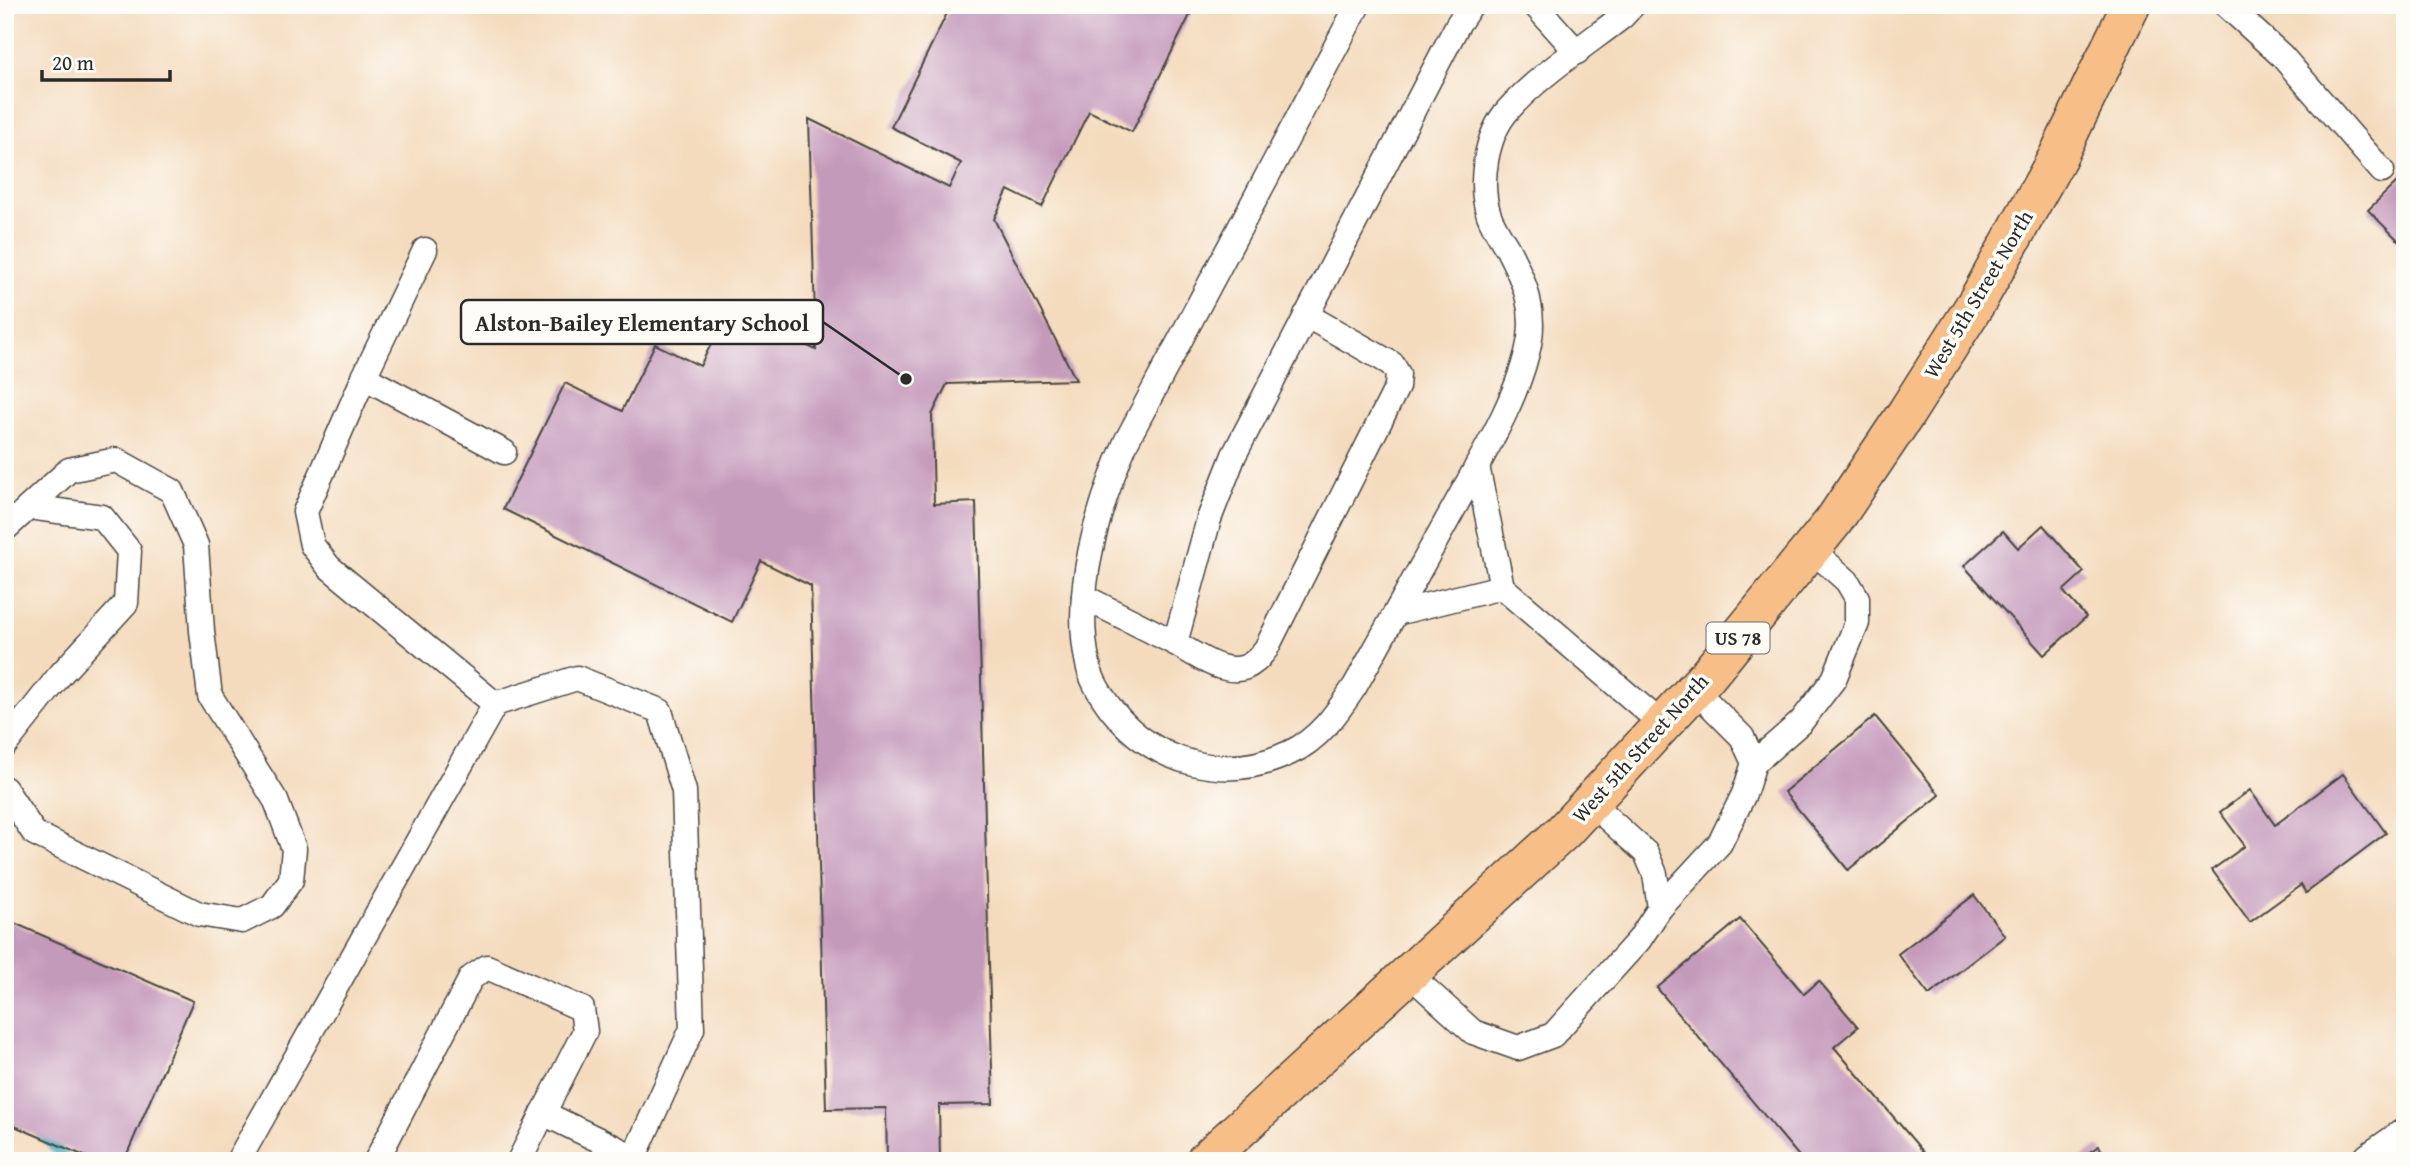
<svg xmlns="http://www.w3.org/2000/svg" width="2410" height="1166" font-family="'Gentium Book Plus',serif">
<rect width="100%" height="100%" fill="#fdfcf7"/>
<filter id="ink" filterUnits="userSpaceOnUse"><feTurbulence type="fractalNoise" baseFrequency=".0143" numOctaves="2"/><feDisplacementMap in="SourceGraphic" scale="14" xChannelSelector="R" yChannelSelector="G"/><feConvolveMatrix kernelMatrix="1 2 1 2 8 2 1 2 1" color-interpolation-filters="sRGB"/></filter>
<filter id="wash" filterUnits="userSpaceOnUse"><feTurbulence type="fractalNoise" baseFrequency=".00686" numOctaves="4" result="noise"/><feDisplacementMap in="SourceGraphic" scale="28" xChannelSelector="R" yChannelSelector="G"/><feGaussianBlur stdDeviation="1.57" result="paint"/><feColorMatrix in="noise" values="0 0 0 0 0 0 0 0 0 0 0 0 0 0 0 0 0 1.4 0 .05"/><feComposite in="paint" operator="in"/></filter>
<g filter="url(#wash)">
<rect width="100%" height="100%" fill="#f4dbbe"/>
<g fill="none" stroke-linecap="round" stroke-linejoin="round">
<!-- stream -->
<polyline stroke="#41acc0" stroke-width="12" points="39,1129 66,1161"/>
</g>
<g id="blocks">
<!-- building -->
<g fill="#c49abb">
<polygon points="951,5 1195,5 1132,132 1089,111 1042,207 1008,190 994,219 1076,380 947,384 932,415 934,504 976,502 993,1104 939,1105 940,1160 887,1161 886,1108 826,1109 811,586 761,561 732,622 503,509 565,383 622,411 655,344 700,366 730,307 816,350 809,119 949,188 961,163 891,127"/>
<polygon points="2405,174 2405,247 2368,210"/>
<polygon points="2043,525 2084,572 2063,591 2086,617 2044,655 1964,566 2003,531 2018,548"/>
<polygon points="1875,716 1940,795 1848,870 1784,792"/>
<polygon points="2343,774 2386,833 2306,893 2301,885 2250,922 2212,870 2245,846 2220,812 2250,790 2275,825"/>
<polygon points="1974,895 2005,936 1929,995 1898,954"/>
<polygon points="5,919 193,1001 124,1161 96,1161 5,1122"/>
<polygon points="1740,919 1804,994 1819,981 1858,1027 1834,1047 1931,1161 1803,1161 1657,988"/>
<polygon points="2099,1146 2108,1161 2076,1161"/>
</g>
</g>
</g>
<g filter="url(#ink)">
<use href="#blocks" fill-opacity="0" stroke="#494541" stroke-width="2"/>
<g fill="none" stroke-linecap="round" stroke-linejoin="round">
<defs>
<g id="lane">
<path d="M1358 5 1126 442C1098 507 1072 593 1088 664 1091 681 1102 697 1112 710 1155 764 1226 783 1289 753 1319 740 1337 713 1355 686 1390 623 1425 560 1460 497 1484 453 1515 402 1527 353 1538 313 1525 282 1507 248 1501 238 1493 226 1489 215 1478 183 1486 135 1508 110 1538 76 1587 44 1623 16L1633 5"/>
<polyline points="1535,5 1577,52"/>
<polyline points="2226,5 2282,56 2382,171"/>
<polyline points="425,250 364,377 305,512 312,545 329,567 495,704"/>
<path d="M1306 315 1392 364 1398 374 1397 387 1266 649C1262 653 1259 659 1254 662 1231 682 1197 655 1175 643L1209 519 1234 455 1458 24 1471 5"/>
<polyline points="364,377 504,452"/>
<polyline points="1477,466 1502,587 1662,724"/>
<polyline points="5,529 69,470 116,460 172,491 196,545 202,631 210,696 276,801 294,849 291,880 272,906 242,921 199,914 34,833 5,789"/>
<polyline points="1084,597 1175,643"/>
<polyline points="1396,613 1502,587"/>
<polyline points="5,745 60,675 126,603 129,551 102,517 29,507"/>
<polyline points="1754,763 1801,722 1834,679 1857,623 1857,598 1847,581 1811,549"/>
<polyline points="1660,908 1720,843 1744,794 1754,763 1742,737 1694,689"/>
<polyline points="1409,974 1473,1032 1518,1048 1553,1035 1639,940 1660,908 1655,874 1646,853 1591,803"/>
<polyline points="543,1113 634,1157"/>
<polyline points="238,1161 495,704 577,678 660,711 684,791 692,1029 632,1161"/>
<polyline points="376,1161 471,978 487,967 582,1009 585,1031 519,1161"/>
</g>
<polyline id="street" points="2372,1161 2405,1138"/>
<polyline id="primary" points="1205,1161 1563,832 1708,675 1833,522 1907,412 1978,300 2057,158 2131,5"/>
</defs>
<!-- lane casing -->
<use href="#lane" stroke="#494541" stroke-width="27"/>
<!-- street casing -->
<use href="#street" stroke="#494541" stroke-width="41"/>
<!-- primary casing -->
<use href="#primary" stroke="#494541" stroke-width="41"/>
<!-- lane -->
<use href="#lane" stroke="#fff" stroke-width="24"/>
<!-- street -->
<use href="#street" stroke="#fff" stroke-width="38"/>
<!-- primary -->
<use href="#primary" stroke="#f7be88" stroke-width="38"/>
</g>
</g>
<g text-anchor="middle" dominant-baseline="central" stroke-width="7" stroke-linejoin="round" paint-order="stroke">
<!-- shield labels -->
<rect fill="#fdfcf7" stroke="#6a6a68" stroke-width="2" x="1706.5" y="622.5" width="63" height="31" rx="5"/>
<g font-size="19" font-weight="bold" fill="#2b2b2b">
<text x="1738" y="638">US 78</text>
</g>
<!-- street labels -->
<g font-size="21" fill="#2b2b2b" stroke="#fdfcf7">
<text transform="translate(1978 294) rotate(-59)">West 5th Street North</text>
<text transform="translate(1640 748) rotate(-48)">West 5th Street North</text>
</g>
</g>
<!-- callouts -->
<path fill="none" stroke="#2b2b2b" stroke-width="2.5" d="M906 379L823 322"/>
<circle fill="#2b2b2b" stroke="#fdfcf7" stroke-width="2.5" cx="906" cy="379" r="7"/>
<rect fill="#fdfcf7" stroke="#2b2b2b" stroke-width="2.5" x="461" y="300" width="362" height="44" rx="7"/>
<g font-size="23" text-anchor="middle" font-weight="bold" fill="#2b2b2b">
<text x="642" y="331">Alston-Bailey Elementary School</text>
</g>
<!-- margin -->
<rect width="2410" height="1166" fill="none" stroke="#fdfcf7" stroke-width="28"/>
<!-- scale -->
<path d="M42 70v10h128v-10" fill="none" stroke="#2b2b2b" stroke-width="3.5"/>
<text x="52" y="70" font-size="21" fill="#2b2b2b" stroke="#fdfcf7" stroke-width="5" paint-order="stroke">20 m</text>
</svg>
